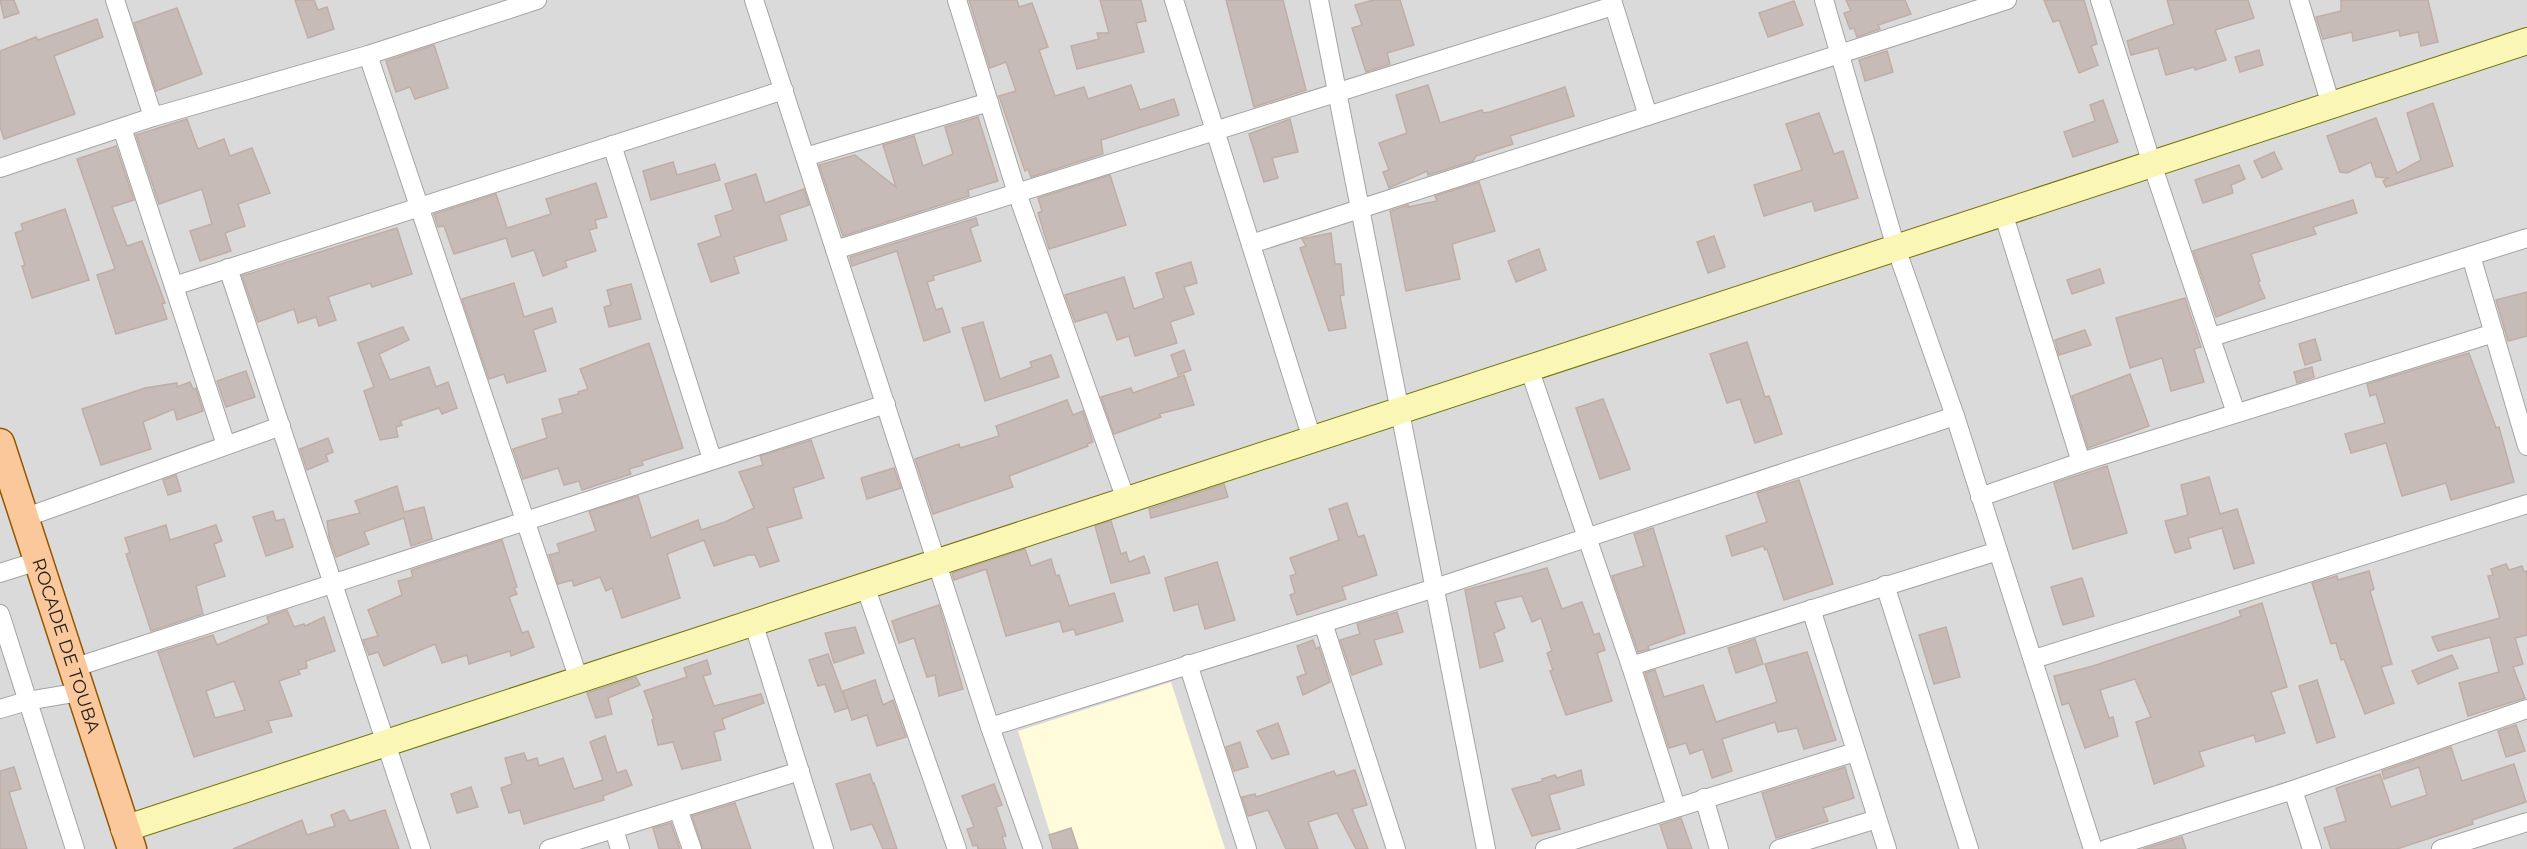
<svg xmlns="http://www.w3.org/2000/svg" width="2527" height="849" font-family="Montserrat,sans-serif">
<rect width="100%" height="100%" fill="#eee9e3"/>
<!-- residential -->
<rect fill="#dbdada" x="0" y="0" width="2527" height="849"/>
<!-- education -->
<polygon fill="#fffbdb" points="1171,682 1225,849 1055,849 1018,731"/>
<!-- building -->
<g fill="#c6bbb6" stroke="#c0aea5" stroke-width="1.5" fill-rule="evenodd">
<polygon points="0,0 14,0 19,13 4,18"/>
<polygon points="295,0 314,0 318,10 327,7 334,29 308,38"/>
<polygon points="969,0 1017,0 1019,7 1032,3 1048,47 1039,50 1055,96 1084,87 1088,99 1131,85 1140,110 1174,99 1179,115 1101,140 1103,154 1031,177 1028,169 1025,171 999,96 1016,91 1006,62 990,68"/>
<polygon points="1100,0 1141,0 1146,21 1136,23 1144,52 1077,69 1071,46 1099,39 1097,33 1109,33"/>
<polygon points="1226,0 1283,0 1306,90 1254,107"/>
<polygon points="1373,0 1400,0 1414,45 1387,53 1390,64 1366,72 1352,28 1362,25 1355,5"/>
<polygon points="1846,0 1905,0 1911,14 1878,25 1880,29 1857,37 1854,28 1850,29 1844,13 1851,11"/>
<polygon points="2044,0 2084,0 2097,44 2091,46 2098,65 2079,73 2059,20 2053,22"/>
<polygon points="2167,0 2248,0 2254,18 2215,30 2226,60 2195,70 2194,67 2166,75 2158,48 2131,55 2127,41 2174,24"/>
<polygon points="2341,0 2428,0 2438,42 2421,46 2418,32 2400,36 2399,30 2353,41 2352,32 2323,39 2316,17 2341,11"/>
<polygon points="1794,1 1803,25 1768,37 1759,13"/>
<polygon points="177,8 202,74 156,91 134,23"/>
<polygon points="97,19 103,37 54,56 75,114 4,139 0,127 0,51 36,37 38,40"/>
<polygon points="434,45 448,88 415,99 410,87 396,92 386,61"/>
<polygon points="2259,50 2263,65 2240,72 2235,57"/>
<polygon points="1887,51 1893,72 1865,81 1859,60"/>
<polygon points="1428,85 1440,123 1482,110 1483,113 1490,112 1565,87 1574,116 1510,136 1513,144 1476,156 1473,161 1428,175 1427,171 1389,188 1383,172 1389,170 1379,143 1407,133 1396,95"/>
<polygon points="2103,100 2118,142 2073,157 2064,132 2095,121 2090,105"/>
<polygon points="2433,103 2453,166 2386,187 2383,181 2388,178 2376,177 2371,162 2347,173 2340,172 2327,136 2376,118 2397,173 2421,160 2407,113"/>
<polygon points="1819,113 1834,154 1843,151 1858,198 1815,211 1812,201 1764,216 1754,185 1802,170 1786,124"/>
<polygon points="978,117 998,181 968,190 969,196 843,236 819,165 855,155 896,187 883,145 914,136 923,166 953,154 945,127"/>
<polygon points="187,119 198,149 224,139 230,156 252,148 270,193 238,204 245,226 225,233 231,251 200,261 190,231 212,224 202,189 159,204 136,135"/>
<polygon points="1290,119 1298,152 1272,158 1278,178 1264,182 1249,134"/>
<polygon points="116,146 134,200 112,207 127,246 142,241 165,303 162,304 167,319 116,334 97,275 115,269 77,159"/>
<polygon points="2274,152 2282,169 2262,178 2254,161"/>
<polygon points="673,162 677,175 715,164 720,180 651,200 643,171"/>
<polygon points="2239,165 2245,179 2231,185 2233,193 2203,203 2195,180"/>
<polygon points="756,174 765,203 804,189 809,205 779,215 787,240 734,257 739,273 711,282 698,244 721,236 715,216 733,210 725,184"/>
<polygon points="1110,175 1126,225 1049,249 1038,213 1042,211 1038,198"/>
<polygon points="1479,182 1495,231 1452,244 1460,279 1406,291 1390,211 1408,205 1408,207 1437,201 1435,196"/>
<polygon points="596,183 607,217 595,220 597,228 589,230 596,251 565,261 567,267 543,276 534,250 512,257 506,238 454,254 444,226 438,227 434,214 496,194 507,228 551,214 546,199"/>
<polygon points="2353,200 2357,213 2313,227 2316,234 2251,254 2260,281 2258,282 2265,298 2216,317 2193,251"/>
<polygon points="65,209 89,280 32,298 22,266 25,265 15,233 23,230 21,224"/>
<polygon points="976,218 978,225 970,228 981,261 933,276 934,280 927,282 936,310 942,308 950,332 924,341 897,251 852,266 850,257"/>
<polygon points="397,228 412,274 372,287 370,283 328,297 336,320 319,326 316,317 298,323 294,309 258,322 242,276"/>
<polygon points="1331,233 1335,264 1341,264 1344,295 1340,296 1346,328 1329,331 1300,248 1306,246 1302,239"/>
<polygon points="1714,236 1725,267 1708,273 1697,242"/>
<polygon points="1539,249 1546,270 1516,282 1508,261"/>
<polygon points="1191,262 1197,283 1184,287 1194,314 1170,322 1177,343 1135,356 1129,336 1117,340 1107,312 1075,322 1065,295 1124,277 1134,309 1164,298 1156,273"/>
<polygon points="2100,269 2104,283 2072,294 2067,280"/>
<polygon points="514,283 524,317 552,308 556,322 533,330 546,371 507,383 504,374 489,379 462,299"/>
<polygon points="631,284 641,319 609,327 604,307 611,305 607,290"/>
<polygon points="2527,292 2527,336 2508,341 2496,300"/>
<polygon points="2185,298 2201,347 2194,349 2204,382 2171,391 2162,358 2130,368 2116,318"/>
<polygon points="983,322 1000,379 1032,367 1030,362 1051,355 1059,377 985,401 962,328"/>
<polygon points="403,327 409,340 379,354 390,380 429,367 436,387 448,382 457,408 442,414 439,408 400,421 402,425 396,427 398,437 380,440 364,391 374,387 358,343"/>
<polygon points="2085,330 2091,345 2059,355 2055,340"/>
<polygon points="2315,339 2321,360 2305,365 2299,344"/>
<polygon points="1747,342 1765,397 1769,396 1782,434 1755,443 1740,399 1727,403 1710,354"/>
<polygon points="649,343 683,448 642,461 643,465 629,469 631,474 582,490 579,481 564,485 558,468 523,479 513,449 547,438 542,419 563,413 559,399 579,394 578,392 588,389 580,369"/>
<polygon points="1184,350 1191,370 1178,375 1171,355"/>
<polygon points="2469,353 2496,428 2499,427 2514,482 2451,500 2446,483 2402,496 2386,443 2351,453 2345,434 2385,423 2376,394 2370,396 2367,384"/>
<polygon points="2312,367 2314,377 2297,383 2294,372"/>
<polygon points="246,371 255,397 226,407 217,381"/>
<polygon points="2130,374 2149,426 2088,448 2072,396"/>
<polygon points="1184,375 1194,405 1159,414 1161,417 1114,434 1101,397 1131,388 1133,393"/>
<polygon points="190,382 193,389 196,388 203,411 177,420 174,409 143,422 151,449 101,465 82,409 145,388 177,383 177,387"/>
<polygon points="1603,399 1630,469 1600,479 1576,408"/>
<polygon points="1067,400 1073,415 1083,411 1093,442 1087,444 1088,446 1009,476 1013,487 933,514 915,459 959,444 960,448 999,436 996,426"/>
<polygon points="328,438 333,452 326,455 328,461 307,470 300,449"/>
<polygon points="811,440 824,478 793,488 802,518 767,528 779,561 760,567 755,555 749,555 714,566 704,540 667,554 680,598 622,618 612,588 606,591 600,577 574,586 572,580 558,584 549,555 560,552 557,544 596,531 589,511 638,496 651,538 698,520 701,530 725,522 754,508 739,472 763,465 760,456"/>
<polygon points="2107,466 2127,533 2073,549 2054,483"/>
<polygon points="894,468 901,488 867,499 861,478"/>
<polygon points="176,475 181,491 168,495 163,480"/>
<polygon points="2209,477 2220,514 2237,509 2254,563 2234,569 2222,528 2188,538 2191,548 2175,553 2165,521 2188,515 2181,485"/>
<polygon points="1799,480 1833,584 1784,600 1767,549 1765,550 1763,546 1732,556 1726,536 1767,522 1757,493"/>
<polygon points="1224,484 1228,497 1151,518 1149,509"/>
<polygon points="397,486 404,512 424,507 432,539 411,546 404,518 364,532 369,544 336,557 329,537 327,521 360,513 355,501"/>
<polygon points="1347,503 1358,537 1364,535 1377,575 1342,587 1346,599 1297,615 1290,595 1295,593 1290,576 1296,574 1290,558 1339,540 1329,509"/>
<polygon points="273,511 276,521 284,519 293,547 266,556 253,517"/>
<polygon points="1111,521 1121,554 1126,552 1129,562 1144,556 1150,573 1111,583 1095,526"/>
<polygon points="166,525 170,540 216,525 222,541 214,544 225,576 196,586 203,614 151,631 126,554 130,553 125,538"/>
<polygon points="1653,528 1685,633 1648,646 1649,649 1638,652 1612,576 1644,566 1634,534"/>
<polygon points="502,540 517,587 514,588 517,594 509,597 522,633 528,631 534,647 511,656 510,651 469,664 467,655 442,663 435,644 384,666 378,652 369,655 363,640 378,636 368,610 402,595 398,581 413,577 411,570"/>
<polygon points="1025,549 1031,566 1051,559 1056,576 1059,575 1069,606 1114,593 1123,621 1076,635 1074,629 1063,632 1060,621 1006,636 986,569 954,580 952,573"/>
<polygon points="1217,562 1235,620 1205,629 1198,604 1174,611 1165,578"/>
<polygon points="2506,564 2509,570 2522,566 2524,572 2527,571 2527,635 2515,638 2523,664 2513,667 2525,698 2468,716 2459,683 2499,672 2490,637 2438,651 2432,637 2500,618 2488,576 2493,575 2491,569"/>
<polygon points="1547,568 1562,609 1582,602 1594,635 1599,633 1605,650 1597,653 1612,701 1566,715 1550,671 1553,670 1547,653 1552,651 1541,618 1532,622 1522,596 1495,602 1505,628 1494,633 1503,661 1480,668 1465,590"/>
<polygon points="2369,571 2374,589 2370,591 2392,664 2381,667 2394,703 2365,714 2344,659 2341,660 2336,643 2331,644 2312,583 2337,576 2338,580"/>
<polygon points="2082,578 2094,616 2063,625 2051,587"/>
<polygon points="2262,603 2287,687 2271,692 2285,733 2256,742 2254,735 2199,752 2204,766 2154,784 2136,722 2151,717 2135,679 2100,690 2109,718 2113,717 2118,736 2085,748 2069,703 2062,705 2054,676 2093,666 2222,623 2241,616 2239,611"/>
<polygon points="939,605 963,689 939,696 935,675 927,677 914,638 899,643 892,621"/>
<path d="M287 610 294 627 304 624 305 626 324 617 335 651 306 661 307 668 298 670 300 674 279 681 292 716 268 721 272 732 194 757 158 652 213 635 217 645 269 623 267 617ZM234 681 245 710 215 718 206 691Z"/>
<polygon points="1397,612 1403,632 1374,640 1382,664 1352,675 1340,640 1360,634 1357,624"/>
<polygon points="855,627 864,653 834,663 825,633"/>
<polygon points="1946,627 1960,677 1934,684 1919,635"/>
<polygon points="1755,639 1763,664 1736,673 1728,648"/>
<polygon points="1313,640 1316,649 1319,647 1330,682 1303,695 1297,677 1306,674 1297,646"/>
<polygon points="1807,652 1836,740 1804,749 1797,728 1778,732 1775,722 1722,739 1732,771 1712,778 1703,749 1690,754 1686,743 1669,748 1645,673 1655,670 1664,697 1703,685 1716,722 1777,702 1765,664"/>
<polygon points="828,654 848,708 835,712 825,684 818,686 809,660"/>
<polygon points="2452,655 2458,668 2418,684 2412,671"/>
<polygon points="707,660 711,674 703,676 714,706 761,694 764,703 722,719 725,729 714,732 721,760 682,769 673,742 658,745 652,720 654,719 644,691 687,677 684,668"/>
<polygon points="636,677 640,685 608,698 612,714 596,718 587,693"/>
<polygon points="875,680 883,705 893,700 906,737 877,746 867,715 852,720 843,691"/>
<polygon points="2317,680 2335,737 2317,743 2299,686"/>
<polygon points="1278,723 1289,754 1272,759 1257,731"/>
<polygon points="2516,725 2525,751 2506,757 2498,731"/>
<polygon points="605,736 617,773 626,770 632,785 603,796 604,800 524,824 520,810 509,813 501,788 512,784 505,758 524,753 527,761 537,758 539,766 563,758 574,789 603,780 590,742"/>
<polygon points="1240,742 1248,767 1234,771 1226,747"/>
<polygon points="2451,747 2462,781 2514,764 2526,802 2472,820 2473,824 2397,849 2331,849 2324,828 2346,821 2336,788 2380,774 2391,807 2427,795 2419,767 2384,779 2382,771"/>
<polygon points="14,767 21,789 9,792 27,849 0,849 0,771"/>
<polygon points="1845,767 1854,798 1823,808 1828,821 1776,838 1762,793"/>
<polygon points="1355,770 1367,805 1352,809 1368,849 1356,849 1337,813 1308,822 1318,849 1286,849 1268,810 1248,816 1242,797 1255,794 1256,797 1334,771 1336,776"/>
<polygon points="1581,770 1584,785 1549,795 1560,829 1532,836 1512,789 1543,781 1542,779 1555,775 1557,778"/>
<polygon points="870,774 873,784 874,783 897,849 883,849 872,824 851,830 836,784"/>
<polygon points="994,784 1002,805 996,807 1006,836 1002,837 1006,849 978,849 977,845 973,846 967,829 974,827 962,796"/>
<polygon points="471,787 478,807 457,813 451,794"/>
<polygon points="735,803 751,849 703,849 692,816"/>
<polygon points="344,810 350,821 385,810 399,849 233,849 302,820 307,835 335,826 331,815"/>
<polygon points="1681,818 1692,849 1668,849 1660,825"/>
<polygon points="671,823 680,849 659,849 653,828"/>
<polygon points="1071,828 1078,849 1053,849 1049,835"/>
<polygon points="2182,837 2186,849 2143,849"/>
</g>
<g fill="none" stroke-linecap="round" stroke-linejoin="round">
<defs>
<g id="street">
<polyline points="115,0 153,117"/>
<polyline points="754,0 990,727 1033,849"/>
<polyline points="957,0 1017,193 1126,500"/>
<polyline points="1174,0 1312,439"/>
<polyline points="1319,0 1486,849"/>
<polyline points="1612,0 1648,116"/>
<polyline points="1824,0 1896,248 1955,416 2093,849"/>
<polyline points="2100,0 2152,164 2236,413"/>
<polyline points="2299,0 2331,105"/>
<polyline points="368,55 579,680"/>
<polyline points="122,128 226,445"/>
<polyline points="612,145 712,459"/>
<polyline points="805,157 989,102"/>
<polyline points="0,168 153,117 368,55 537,0"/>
<polyline points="2003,213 2081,462"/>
<polyline points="1251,244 2007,0"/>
<polyline points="835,250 1613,6"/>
<polyline points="2471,256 2527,446"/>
<polyline points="228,268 421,849"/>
<polyline points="174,286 784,90"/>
<polyline points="2212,337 2527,238"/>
<polyline points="1529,368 1631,666 1676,807"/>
<polyline points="1980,497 2081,462 2494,333"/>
<polyline points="24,518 281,426"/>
<polyline points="0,573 38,561"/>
<polyline points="1885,585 1969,849"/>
<polyline points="865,586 957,849"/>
<polyline points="1811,609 1887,849"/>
<polyline points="0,614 75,849"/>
<polyline points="753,622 824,849"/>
<polyline points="1323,623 1396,849"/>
<polyline points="2034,659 2527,504"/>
<polyline points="1188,664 1247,849"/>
<polyline points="1631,666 1998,551"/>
<path d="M73 668C344 581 614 490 886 404"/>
<polyline points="0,709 27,701 80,692"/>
<polyline points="990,727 1435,588 1955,416"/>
<polyline points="2293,790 2312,849"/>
<polyline points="1704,798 1719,849"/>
<polyline points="678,809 692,849"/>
<polyline points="614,829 620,849"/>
<polyline points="549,849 800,771"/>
<polyline points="1545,849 1855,752"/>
<polyline points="1779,849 1877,819"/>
<polyline points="2106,849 2293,790 2527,709"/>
<polyline points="2441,849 2527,822"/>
</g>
<polyline id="secondary" points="124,829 2527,41"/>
<g id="primary">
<path id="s1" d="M0 443 132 849"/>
</g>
</defs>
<!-- street casing -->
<use href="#street" stroke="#a4a4a4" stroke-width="20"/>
<!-- secondary casing -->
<use href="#secondary" stroke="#717205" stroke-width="28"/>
<!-- primary casing -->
<use href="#primary" stroke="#955601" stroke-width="31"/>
<!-- street -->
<use href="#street" stroke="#fff" stroke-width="18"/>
<!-- secondary -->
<use href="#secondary" stroke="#f9f6b6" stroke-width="26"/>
<!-- primary -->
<use href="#primary" stroke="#fbc89b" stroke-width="28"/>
</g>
<g text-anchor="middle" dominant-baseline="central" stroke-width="6" stroke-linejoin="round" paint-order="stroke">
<!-- street labels -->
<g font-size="18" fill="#1d1d1d" stroke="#fff">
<text stroke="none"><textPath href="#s1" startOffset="213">ROCADE DE TOUBA</textPath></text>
</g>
</g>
</svg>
